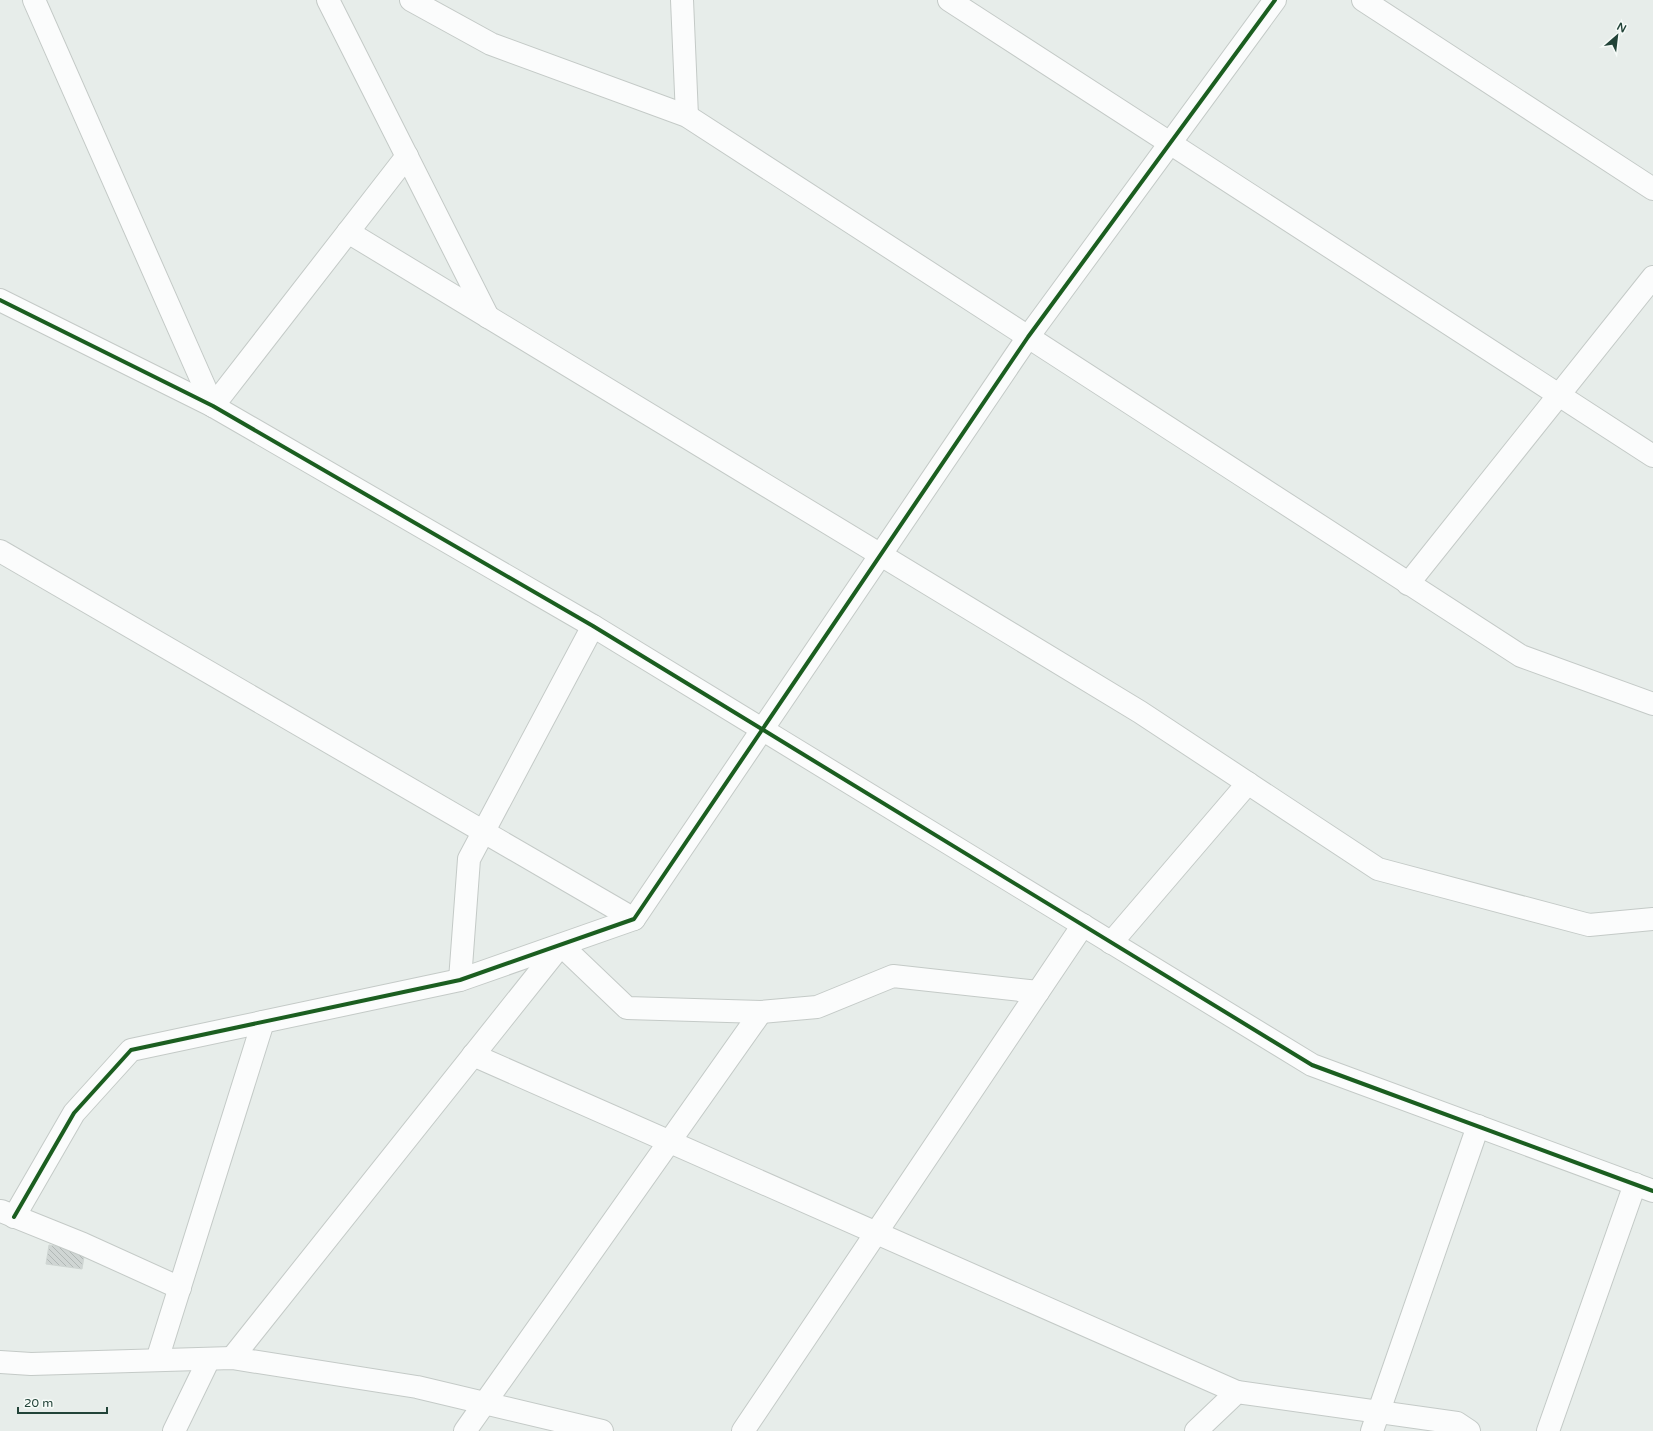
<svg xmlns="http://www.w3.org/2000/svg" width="1653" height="1431" font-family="'Varela Round',sans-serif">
<defs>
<pattern id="building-back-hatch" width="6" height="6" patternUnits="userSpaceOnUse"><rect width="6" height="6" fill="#cfd5d3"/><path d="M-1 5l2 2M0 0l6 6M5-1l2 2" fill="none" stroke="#b1b8b6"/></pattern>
</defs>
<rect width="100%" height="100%" fill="#e7edea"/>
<!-- building -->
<polygon fill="url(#building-back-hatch)" stroke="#cfd6d3" points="49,1245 85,1251 82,1269 46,1264"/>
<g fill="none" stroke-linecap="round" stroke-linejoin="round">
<defs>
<g id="minor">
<polyline points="34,0 213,406"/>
<polyline points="328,0 488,317"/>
<polyline points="411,0 491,44 687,116 1521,656 1653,704"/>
<polyline points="682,0 687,116"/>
<polyline points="949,0 1653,456"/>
<polyline points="1363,0 1653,189"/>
<polyline points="348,232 1140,712 1378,869 1589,925 1653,919"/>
<polyline points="0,300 213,406 593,626 1312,1065 1653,1191"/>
<polyline points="213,406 407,156"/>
<polyline points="0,551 634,919"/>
<polyline points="1408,584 1653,277"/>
<polyline points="1111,943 1248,783"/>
<polyline points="460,980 469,859 593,626"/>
<polyline points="473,1055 1237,1392"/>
<polyline points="1,1211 83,1244 180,1288"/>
<polyline points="14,1217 74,1113 131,1050 460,980 634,919 1028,337 1275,0"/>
<polyline points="232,1358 561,945 627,1008 761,1012 817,1007 893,976 1038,992"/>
<polyline points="157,1360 263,1022"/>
<polyline points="0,1362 31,1364 232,1358 417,1387 602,1431"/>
<polyline points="174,1431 209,1359"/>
<polyline points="465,1431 761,1012"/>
<polyline points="743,1431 1083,925"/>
<polyline points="1196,1431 1237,1392 1457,1423 1469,1431"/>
<polyline points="1372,1431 1478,1126"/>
<polyline points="1548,1431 1635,1184"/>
</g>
</defs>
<!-- minor casing -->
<use href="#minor" stroke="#c4cac7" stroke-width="24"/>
<!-- minor -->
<use href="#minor" stroke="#fbfcfc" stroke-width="22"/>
<defs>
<g id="cycleway">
<polyline points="0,300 213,406 593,626 1312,1065 1653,1191"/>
<polyline points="14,1217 74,1113 131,1050 460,980 634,919 1028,337 1275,0"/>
</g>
</defs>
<!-- cycleway casing -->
<use href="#cycleway" stroke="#f6fbf8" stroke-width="6"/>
<!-- cycleway -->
<use href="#cycleway" stroke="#1b5e20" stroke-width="4"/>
</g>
<!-- north arrow -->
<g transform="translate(1617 36) rotate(28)" stroke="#f6fbf8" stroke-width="3" paint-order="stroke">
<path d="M0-3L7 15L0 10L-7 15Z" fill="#224338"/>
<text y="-6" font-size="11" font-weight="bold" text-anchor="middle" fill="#224338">N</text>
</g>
<!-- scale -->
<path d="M18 1407v6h89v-6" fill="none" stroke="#224338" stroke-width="2"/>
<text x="24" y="1407" font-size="12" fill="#224338" stroke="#f6fbf8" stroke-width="3" paint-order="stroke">20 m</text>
</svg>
